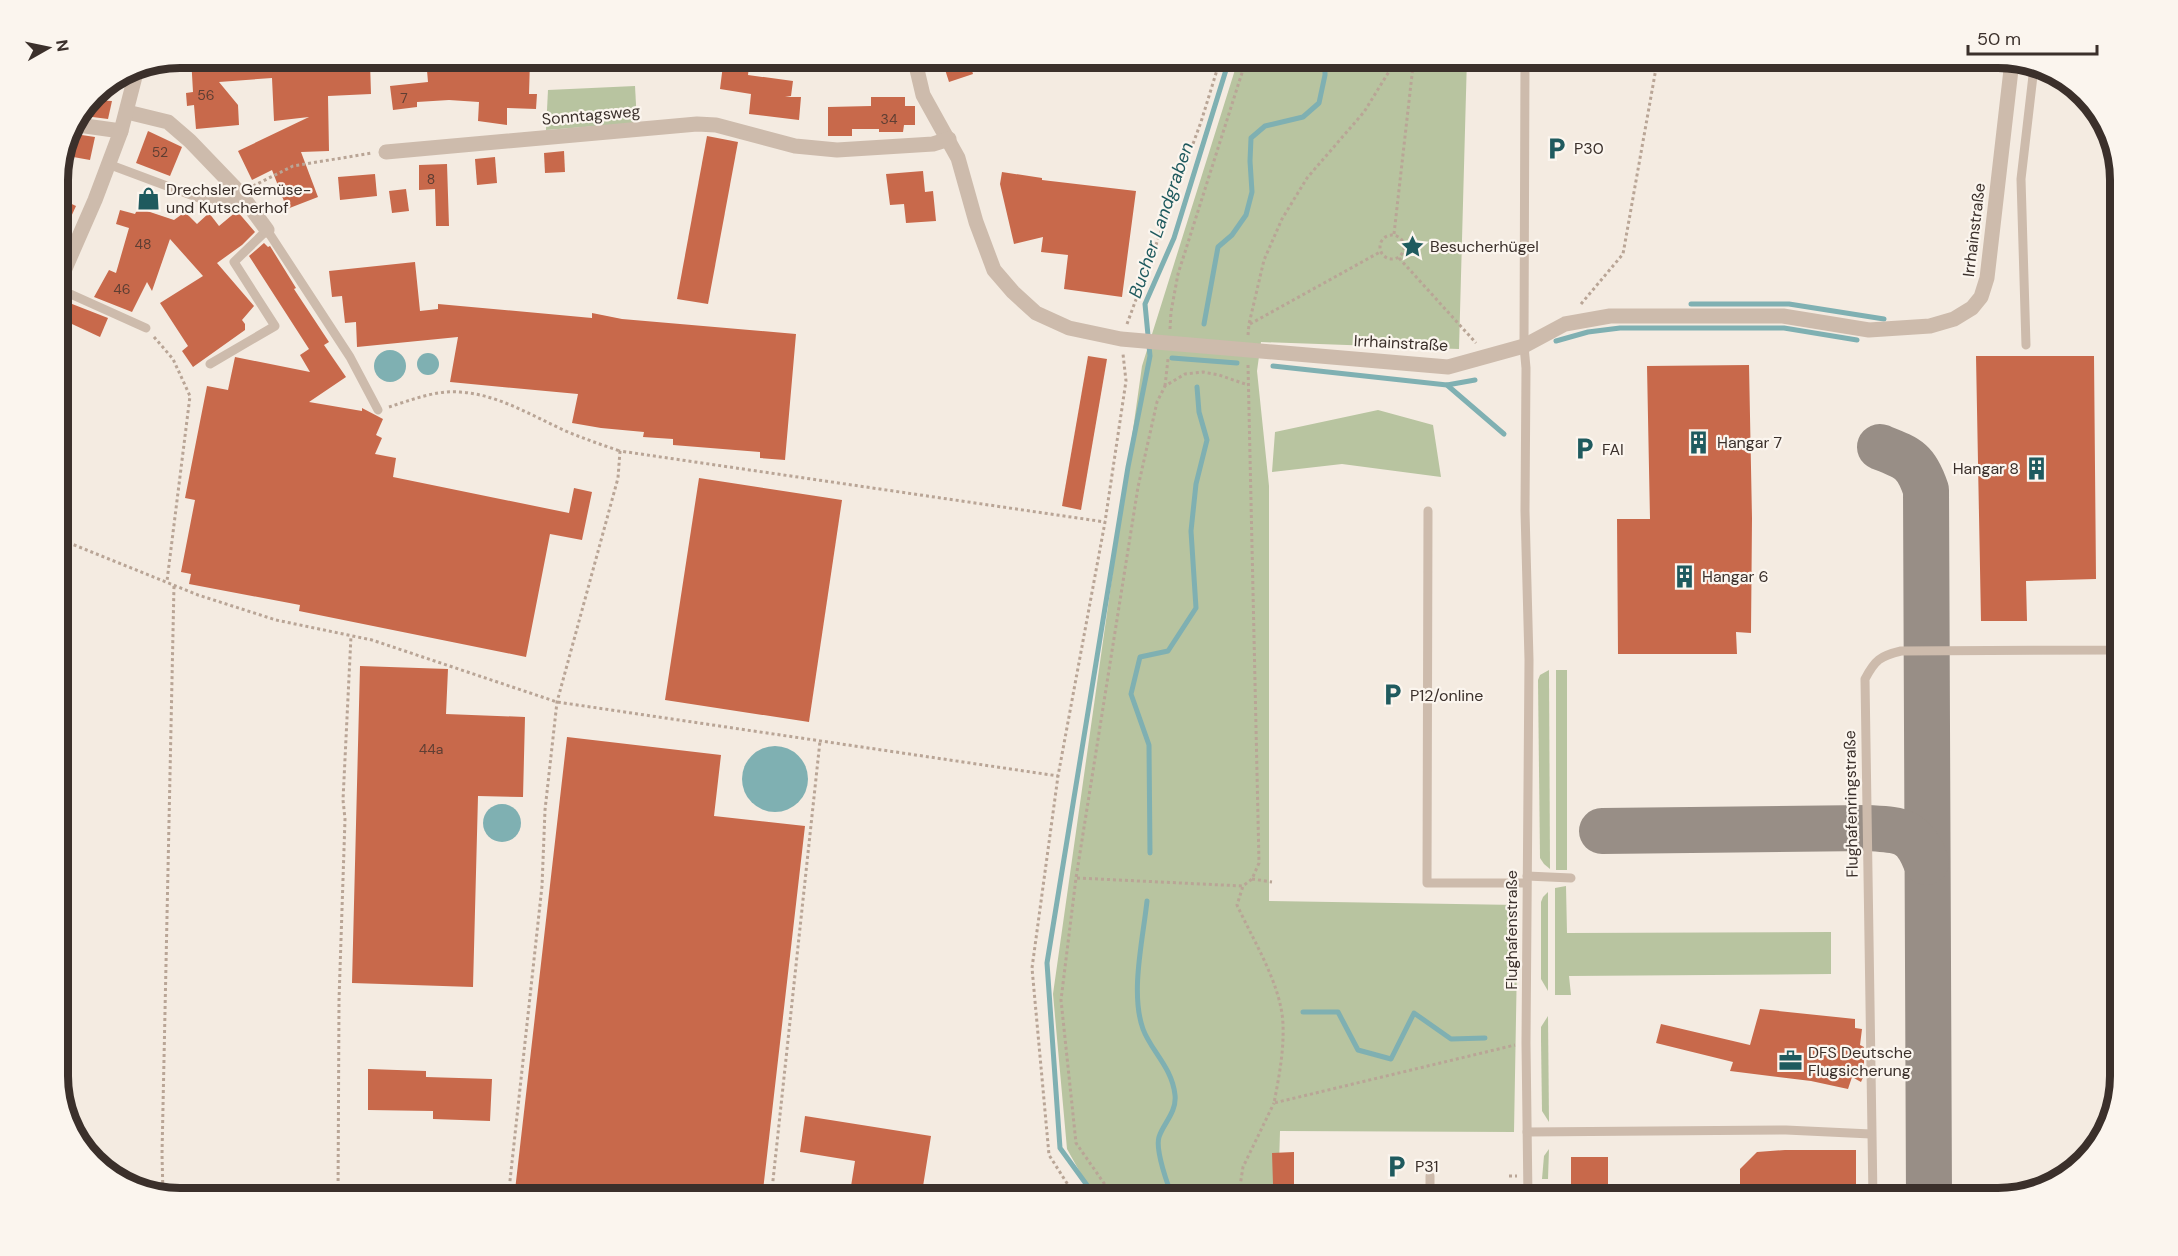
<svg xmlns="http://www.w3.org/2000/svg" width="2178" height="1256" font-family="'DM Sans',sans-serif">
<rect width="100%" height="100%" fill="#f4ebe1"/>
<!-- green -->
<g fill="#b8c4a0">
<polygon points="1239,57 1467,57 1459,349 1261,342 1257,371 1269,486 1269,901 1518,905 1514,1132 1280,1131 1278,1199 1095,1199 1067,1149 1053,994 1142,366"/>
<polygon points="635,86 637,123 546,130 548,90"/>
<polygon points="1378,410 1433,425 1441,477 1342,464 1272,472 1275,432"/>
<polygon points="1549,670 1550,869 1544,864 1540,858 1538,680 1540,675"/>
<rect x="1556" y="670" width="11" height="200"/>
<polygon points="1566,886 1567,933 1831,932 1831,974 1569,976 1571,995 1555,995 1555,888"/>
<polygon points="1548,892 1548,991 1541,979 1541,902 1543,897"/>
<polygon points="1548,1016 1549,1122 1542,1111 1541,1040 1541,1027"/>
<polygon points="1549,1149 1548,1179 1542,1179 1544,1156"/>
</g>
<!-- water -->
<g fill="#7fb0b2">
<circle cx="390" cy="366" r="16"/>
<circle cx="428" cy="364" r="11"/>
<circle cx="775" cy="779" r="33"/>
<circle cx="502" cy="823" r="19"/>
</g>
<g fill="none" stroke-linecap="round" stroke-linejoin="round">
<!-- stream -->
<g stroke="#7fb0b2" stroke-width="5">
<polyline points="1691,304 1789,304 1884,319"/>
<polyline points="1204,324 1218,247 1232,235 1246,215 1252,192 1250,161 1251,138 1265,126 1303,117 1319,103 1325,75 1325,57"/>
<polyline points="1556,341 1588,332 1620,328 1784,328 1857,340"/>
<polyline points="1172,358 1237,363"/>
<polyline points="1273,366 1447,385 1504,434"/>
<polyline points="1447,385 1475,380"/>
<polyline points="1150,853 1149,745 1131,694 1140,657 1168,651 1196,608 1191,531 1196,484 1207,440 1199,412 1197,387"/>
<path d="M1147 901C1143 939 1130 993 1143 1029 1151 1051 1172 1067 1175 1095 1177 1112 1163 1124 1159 1137 1155 1150 1168 1187 1174 1199"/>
<polyline points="1303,1012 1338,1012 1358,1050 1391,1059 1414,1013 1451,1039 1485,1038"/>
<polyline points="1097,1199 1060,1148 1047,963 1128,467 1150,356 1145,304 1174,238 1230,57"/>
</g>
<!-- taxiway -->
<g stroke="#988e86" stroke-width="46">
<path d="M1880 447C1908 458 1916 460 1926 490L1929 1199"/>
<path d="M1602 831 1867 828C1900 830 1913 829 1926 862"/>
</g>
</g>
<!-- building -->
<g fill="#c8694b">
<polygon points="191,57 246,57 247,62 271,64 370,63 371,94 328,96 329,151 301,152 318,197 287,209 272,170 252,180 238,151 309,117 274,121 272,78 219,82 238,105 239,125 196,129 194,105 187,106 186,93 193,92"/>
<polygon points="724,57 750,57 748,75 793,81 791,96 785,97 801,97 799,120 749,114 751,94 720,89"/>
<polygon points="867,57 904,57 905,62 871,72"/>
<polygon points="941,57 968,57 973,74 949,82"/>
<polygon points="426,59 450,59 450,66 504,69 505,59 530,61 529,94 537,94 536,109 507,108 507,125 478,121 479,102 449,100 417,102 417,107 393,110 390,86 428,82"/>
<polygon points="871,97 905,97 905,106 915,106 915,125 904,125 903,132 879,132 879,129 852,129 852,136 828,136 828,107 871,106"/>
<polygon points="88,100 112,101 108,119 77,115"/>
<polygon points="148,131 182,147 170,176 136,163"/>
<polygon points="68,133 95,137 90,160 62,155"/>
<polygon points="707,136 738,142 708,304 677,299"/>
<polygon points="564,151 565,172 545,173 544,153"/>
<polygon points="495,157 497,183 477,185 475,159"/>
<polygon points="447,164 449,226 436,226 435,189 419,190 419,165"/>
<polygon points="923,171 925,192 933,191 936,221 906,223 904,204 890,205 886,174"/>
<polygon points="1002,172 1042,178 1042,180 1136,191 1122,297 1064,289 1068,255 1041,252 1043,237 1014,244 1000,184"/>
<polygon points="375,174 377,196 340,200 338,177"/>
<polygon points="406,189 409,211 392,213 389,191"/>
<polygon points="57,197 76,206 57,247"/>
<polygon points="138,208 174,220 185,212 197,224 209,213 219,226 237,211 255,232 242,245 217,263 254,306 242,320 245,324 245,330 193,367 182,351 188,346 160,303 203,276 170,239 152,291 147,282 132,312 94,297 109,270 116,273 129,228 116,224 120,210 135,214"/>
<polygon points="264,243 268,247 270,246 296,288 294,289 329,342 324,345 346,377 309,402 362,411 362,408 383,419 376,435 382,438 375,454 396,458 393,477 569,513 574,488 592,492 582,540 550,534 526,657 299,611 300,605 189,584 191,574 181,572 195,500 185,498 207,386 228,390 235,357 310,372 300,355 309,349 249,256"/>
<polygon points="415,262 420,311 438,309 438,304 592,318 592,313 622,319 796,334 785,460 760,458 760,452 673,445 673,439 643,437 644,432 601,428 572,423 578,394 450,382 458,337 357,347 356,322 345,323 342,296 332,297 329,271"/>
<polygon points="67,302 108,318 100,337 59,318"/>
<polygon points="1088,356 1107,359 1081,510 1062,506"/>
<polygon points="1976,356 2094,356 2096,579 2026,581 2027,621 1981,621"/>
<polygon points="1749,365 1752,518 1751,633 1736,632 1737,654 1618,654 1617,519 1650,519 1647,366"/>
<polygon points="699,478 842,500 809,722 665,700"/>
<polygon points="360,666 448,669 446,714 525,717 523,797 478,796 473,987 352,983"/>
<polygon points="567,737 721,755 714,816 805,826 762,1199 514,1199"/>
<polygon points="1760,1009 1855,1019 1855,1028 1862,1029 1860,1045 1864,1047 1864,1075 1861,1082 1852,1077 1848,1089 1811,1081 1730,1071 1733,1062 1656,1043 1661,1024 1750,1045"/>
<polygon points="368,1069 426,1071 426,1077 492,1079 490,1121 433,1119 433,1111 368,1110"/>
<polygon points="805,1116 931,1136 921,1199 849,1199 855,1161 800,1152"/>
<polygon points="1785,1150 1856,1150 1856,1199 1740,1199 1740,1169 1757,1152"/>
<polygon points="1294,1152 1294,1184 1273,1184 1272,1153"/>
<rect x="1571" y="1157" width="37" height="42"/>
</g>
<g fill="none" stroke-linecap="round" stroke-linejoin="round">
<!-- path -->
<g stroke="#b9a596" stroke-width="3" stroke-dasharray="3 3" stroke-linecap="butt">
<polyline points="253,186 293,166 372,153"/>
<polyline points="1394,234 1414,57"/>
<circle cx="1392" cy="247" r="12"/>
<polyline points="1399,258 1476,343"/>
<polyline points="1581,304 1623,254 1658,57"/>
<polyline points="1127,324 1201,122 1221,57"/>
<polyline points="1250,324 1380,252"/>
<polyline points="1170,329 1171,312 1178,274 1247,57"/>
<polyline points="1248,335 1249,324 1264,260 1282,219 1307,178 1364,112 1398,57"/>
<polyline points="154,337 173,359 190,396 167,581"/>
<path d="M1248 365 1259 863 1252 879 1243 886 1237 905C1253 940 1282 986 1283 1025 1284 1051 1279 1077 1274 1103L1515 1045"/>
<polyline points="1165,386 1168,359"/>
<path d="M389 407C411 400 436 390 460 392 500 395 532 416 568 432 585 439 602 445 620 451"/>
<polyline points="57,538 198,595 276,620 372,640 557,702 1058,776"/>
<polyline points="1077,878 1243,886"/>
<polyline points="1252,879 1272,882"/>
<polyline points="1509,1176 1517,1176"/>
<polyline points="163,1195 162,1154 174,585"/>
<polyline points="338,1199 339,1000 345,819 343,800 351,636"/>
<polyline points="508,1199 542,886 545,810 557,702 618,478 620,451 1105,522"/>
<polyline points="771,1199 820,741"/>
<polyline points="1077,1199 1049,1155 1032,968 1058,776 1105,522 1126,381 1123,354"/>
<polyline points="1115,1199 1076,1143 1061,1000 1076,878 1138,487 1157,402 1165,386 1185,374 1203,372 1219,375 1248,385"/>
<polyline points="1238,1199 1243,1167 1274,1103"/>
<polyline points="1546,1199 1553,1198"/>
</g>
<!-- service -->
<g stroke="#cdbbac" stroke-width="9">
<polyline points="1525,57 1524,346 1526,368 1525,511 1529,660 1526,1043 1528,1199"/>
<polyline points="108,164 207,201 228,202 242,196"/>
<polyline points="57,288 146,328"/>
<polyline points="2026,345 2021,179 2034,67"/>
<polyline points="210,364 275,326 234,262 267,230 350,357 378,410"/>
<polyline points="1428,511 1427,883 1526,883"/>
<polyline points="1527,876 1571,878"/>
<polyline points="1527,1132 1786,1130 1871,1134"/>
<polyline points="1430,1176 1430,1199"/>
<path d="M1873 1199 1865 679C1875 660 1880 656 1901 651L2109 650 2121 643"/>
</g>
<!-- minor -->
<g stroke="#cdbbac" stroke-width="15">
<polyline points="914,57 923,95 958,158 976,222 994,270 1013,292 1036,313 1069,328 1121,339 1448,367 1524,346 1565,324 1610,316 1783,316 1869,330 1930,326 1954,319 1972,308 1981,297 1987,278 2012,61"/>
<polyline points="127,112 168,122 190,141 240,193 267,230"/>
<polyline points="71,124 121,131"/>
<polyline points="386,152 697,124 716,125 795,146 837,150 933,144 949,139"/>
<polyline points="57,287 95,200 121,131 138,65"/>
</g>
</g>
<!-- icons -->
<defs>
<symbol id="parking-bare" viewBox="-9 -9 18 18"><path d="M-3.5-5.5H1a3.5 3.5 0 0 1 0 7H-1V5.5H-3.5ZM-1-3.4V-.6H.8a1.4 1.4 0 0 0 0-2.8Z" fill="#1f5a5e" stroke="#fbf5ee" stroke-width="2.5" paint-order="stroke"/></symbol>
<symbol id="shop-bare" viewBox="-9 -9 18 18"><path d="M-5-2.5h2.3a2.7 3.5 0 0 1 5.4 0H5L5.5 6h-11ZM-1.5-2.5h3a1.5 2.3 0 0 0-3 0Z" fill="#1f5a5e" stroke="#fbf5ee" stroke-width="2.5" paint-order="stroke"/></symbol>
<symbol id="sight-bare" viewBox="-9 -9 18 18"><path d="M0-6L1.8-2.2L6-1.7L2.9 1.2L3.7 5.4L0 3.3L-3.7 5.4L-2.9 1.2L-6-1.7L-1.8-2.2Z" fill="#1f5a5e" stroke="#fbf5ee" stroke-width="2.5" paint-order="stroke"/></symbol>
<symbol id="building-bare" viewBox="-9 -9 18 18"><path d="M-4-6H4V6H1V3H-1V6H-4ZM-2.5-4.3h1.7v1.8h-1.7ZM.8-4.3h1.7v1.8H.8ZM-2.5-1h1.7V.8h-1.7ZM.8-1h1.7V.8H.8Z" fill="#1f5a5e" stroke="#fbf5ee" stroke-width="2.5" paint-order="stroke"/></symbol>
<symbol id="office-bare" viewBox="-9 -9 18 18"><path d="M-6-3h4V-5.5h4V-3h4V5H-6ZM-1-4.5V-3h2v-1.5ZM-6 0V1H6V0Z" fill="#1f5a5e" stroke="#fbf5ee" stroke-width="2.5" paint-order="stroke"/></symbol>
</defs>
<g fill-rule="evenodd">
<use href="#parking-bare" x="1540" y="132" width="33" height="33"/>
<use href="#shop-bare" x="132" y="182" width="33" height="33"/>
<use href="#sight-bare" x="1396" y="230" width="33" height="33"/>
<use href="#building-bare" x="1682" y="426" width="33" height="33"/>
<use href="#parking-bare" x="1568" y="432" width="33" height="33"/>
<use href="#building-bare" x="2020" y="452" width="33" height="33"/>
<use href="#building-bare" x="1668" y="560" width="33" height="33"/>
<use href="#parking-bare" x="1376" y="678" width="33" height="33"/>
<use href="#office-bare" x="1774" y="1044" width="33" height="33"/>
<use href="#parking-bare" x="1380" y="1150" width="33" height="33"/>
</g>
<g text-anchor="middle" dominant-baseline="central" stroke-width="4.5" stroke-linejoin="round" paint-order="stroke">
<!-- number labels -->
<g font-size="14" fill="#5e3e33">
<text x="206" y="95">56</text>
<text x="404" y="98">7</text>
<text x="889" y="119">34</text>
<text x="160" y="152">52</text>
<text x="431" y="179">8</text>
<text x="143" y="244">48</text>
<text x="122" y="289">46</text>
<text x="431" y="749">44a</text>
</g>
<!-- street labels -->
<g font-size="16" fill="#3b302b" stroke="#fbf5ee">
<text transform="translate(591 115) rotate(-5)">Sonntagsweg</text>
<text transform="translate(1974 230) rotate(-83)">Irrhainstraße</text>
<text transform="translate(1401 343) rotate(3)">Irrhainstraße</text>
<text transform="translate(1851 804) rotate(-91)">Flughafenringstraße</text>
<text transform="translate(1511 930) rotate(-90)">Flughafenstraße</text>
</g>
<!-- poi labels -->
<g font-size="16" fill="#3b302b" stroke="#fbf5ee" text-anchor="start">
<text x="1574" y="148">P30</text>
<text x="166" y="189">Drechsler Gemüse-<tspan x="166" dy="18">und Kutscherhof</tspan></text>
<text x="1430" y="246">Besucherhügel</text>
<text x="1717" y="442">Hangar 7</text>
<text x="1602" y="449">FAI</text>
<text x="2019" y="468" text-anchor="end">Hangar 8</text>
<text x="1702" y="576">Hangar 6</text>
<text x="1410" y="695">P12/online</text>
<text x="1808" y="1052">DFS Deutsche<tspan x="1808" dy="18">Flugsicherung</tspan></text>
<text x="1415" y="1166">P31</text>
</g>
<!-- water labels -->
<g font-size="18" font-style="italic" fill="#1f5a5e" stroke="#fbf5ee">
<text transform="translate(1161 220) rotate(-71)">Bucher Landgraben</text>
</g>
</g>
<!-- crop -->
<path d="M0 0H2178V1256H0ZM180 68H1998A112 112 0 0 1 2110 180V1076A112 112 0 0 1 1998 1188H180A112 112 0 0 1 68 1076V180A112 112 0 0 1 180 68Z" fill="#fbf5ee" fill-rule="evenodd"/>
<path fill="none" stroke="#3b302b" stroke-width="8" d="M180 68H1998A112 112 0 0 1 2110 180V1076A112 112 0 0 1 1998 1188H180A112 112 0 0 1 68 1076V180A112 112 0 0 1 180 68Z"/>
<!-- north arrow -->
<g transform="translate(48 48) rotate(81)" stroke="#fbf5ee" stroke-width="4.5" paint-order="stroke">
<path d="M0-4.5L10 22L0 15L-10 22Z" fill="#3b302b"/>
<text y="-9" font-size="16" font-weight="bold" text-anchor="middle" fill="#3b302b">N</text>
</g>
<!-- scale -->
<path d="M1968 45v9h129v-9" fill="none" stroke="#3b302b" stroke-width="3"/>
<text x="1977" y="45" font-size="18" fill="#3b302b" stroke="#fbf5ee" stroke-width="4.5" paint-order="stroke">50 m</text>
</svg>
